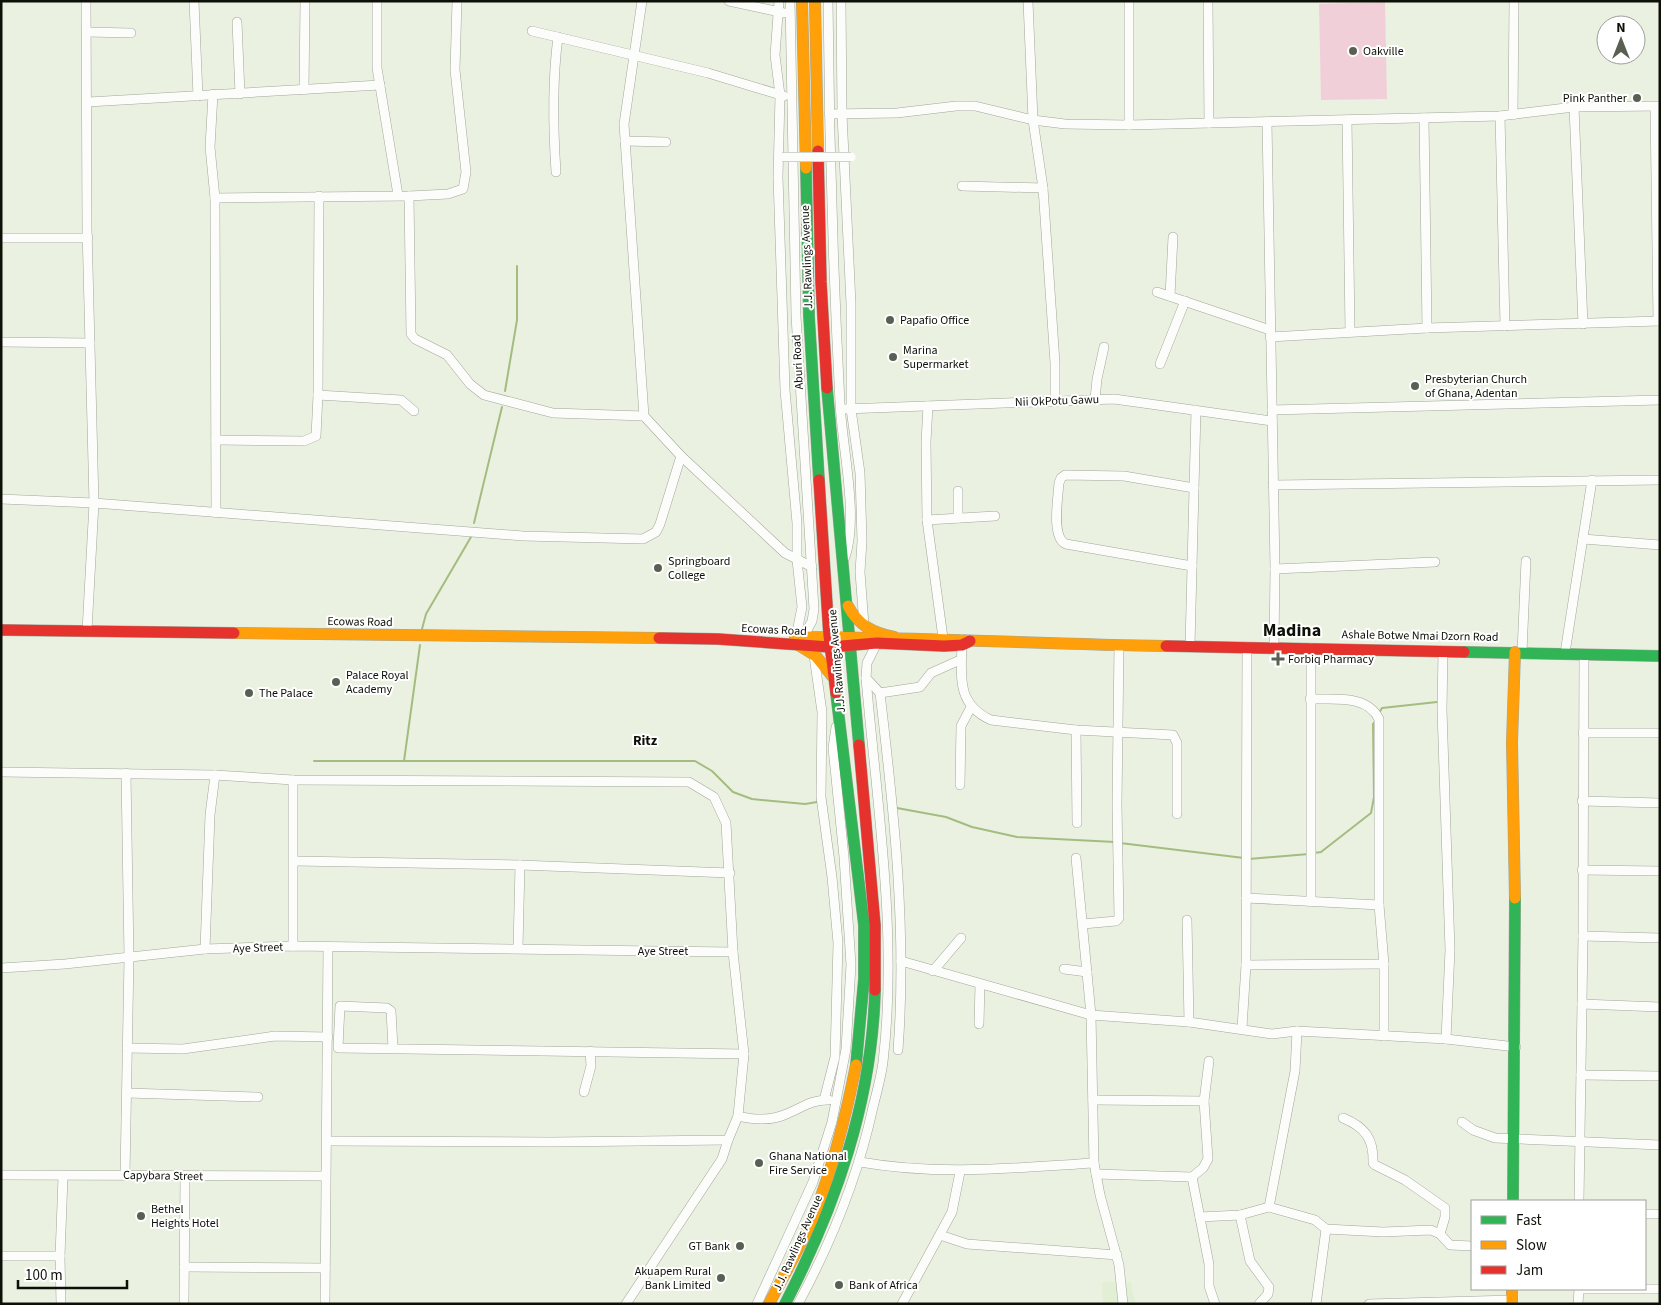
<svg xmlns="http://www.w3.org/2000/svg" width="1661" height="1305" font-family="'Source Sans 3',sans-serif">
<rect width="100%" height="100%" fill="#eaf1e1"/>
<!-- built -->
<polygon fill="#e3efd4" points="1102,1282 1131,1282 1135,1304 1103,1304"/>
<!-- park -->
<polygon fill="#f1cfd9" points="1385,2 1387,99 1321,100 1319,4"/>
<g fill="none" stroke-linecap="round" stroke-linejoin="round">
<!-- stream -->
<g stroke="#a5bc80" stroke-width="2">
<polyline points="505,391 517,320 517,266"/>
<polyline points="474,523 502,407"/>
<polyline points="422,629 426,614 471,537"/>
<polyline points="1379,713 1382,708 1437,702"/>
<polyline points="314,761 695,761 712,771 733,792 752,799 805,804 817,802"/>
<polyline points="404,761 420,645"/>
<polyline points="897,808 946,817 972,827 1017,837 1115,842"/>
<polyline points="1120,843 1244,858"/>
<polyline points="1314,853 1321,852 1371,813 1374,797 1373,724 1376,720"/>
<polyline points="1249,859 1309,854"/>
</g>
<defs>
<g id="street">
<polyline points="86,1 87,228 94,503 87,631"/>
<polyline points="194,1 198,96"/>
<polyline points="377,1 377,68 398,195"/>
<polyline points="642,1 624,124 644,416 681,456 785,553 812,567"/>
<polyline points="729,1 784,13"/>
<polyline points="779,1 775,55 780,95 778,177 785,390 797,523 797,560 802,607 796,637"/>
<polyline points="790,1 796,316 814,609 812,621 803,638"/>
<path d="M828 1C829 135 833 269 840 403 842 447 859 517 845 557"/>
<polyline points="841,1 842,114 851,304 851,409 860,473 862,541 860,572 864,625"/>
<polyline points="1028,1 1033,120 1043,188 1055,363 1055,401"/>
<polyline points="1208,1 1209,123"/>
<polyline points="237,22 240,94"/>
<polyline points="532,31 708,73 784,96"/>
<polyline points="87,32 131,33"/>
<polyline points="304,90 305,1"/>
<polyline points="213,94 210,147 215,198 216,513"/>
<polyline points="88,102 380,85"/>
<polyline points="1574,107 1583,324"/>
<polyline points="1655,107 1658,321"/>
<polyline points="829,114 897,113 956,106 975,106 1033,120 1065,124 1129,125 1500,116 1574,107 1660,106"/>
<polyline points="1513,115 1514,1"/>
<polyline points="1500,116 1505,326"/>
<polyline points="1424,118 1427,328"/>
<polyline points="1347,120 1350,331"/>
<polyline points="1267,122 1275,569 1274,647"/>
<polyline points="1129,125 1129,1"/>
<polyline points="625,141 666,142"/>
<path d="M556 172C553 127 552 82 558 37"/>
<polyline points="962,186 1043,188"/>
<polyline points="409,196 411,334 415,339 447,355 470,384 484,395 553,413 644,416"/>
<polyline points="215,198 409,196 448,194 463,189 466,172 455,70 457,1"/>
<polyline points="1,238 88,238"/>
<polyline points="1157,292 1270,330"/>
<polyline points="1170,296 1173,237"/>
<polyline points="1270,337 1427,328 1660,321"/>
<polyline points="1,342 90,343"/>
<polyline points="1160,364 1185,301"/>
<polyline points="318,395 401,400 414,411"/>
<polyline points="1095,399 1097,379 1104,347"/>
<polyline points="928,406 926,442 927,520 943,638"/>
<polyline points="845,409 1114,399 1272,421"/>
<polyline points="1272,410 1660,400"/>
<polyline points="216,440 304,441 316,436 318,395 319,196"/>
<polyline points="1273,485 1660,480"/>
<polyline points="1,499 94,503 523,536 643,539 656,532 660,524 681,456"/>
<polyline points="958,518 958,491"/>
<polyline points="927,520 995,516"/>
<polyline points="1583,539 1660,545"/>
<path d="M1192 566 1066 544C1051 538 1058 498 1059 483L1061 478 1065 475 1124 476 1194 488"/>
<polyline points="1275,569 1435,562"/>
<path d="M962 639C962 673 954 703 991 720L1076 730 1173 735 1177 743V814"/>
<polyline points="1190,646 1196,410"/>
<polyline points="1311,648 1311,902"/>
<polyline points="1443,651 1442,710 1450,950 1446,1039"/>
<polyline points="1522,652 1526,561"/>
<polyline points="1565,653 1592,480"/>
<polyline points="814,656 822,712 821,797 832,877 838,943 835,1057 824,1100"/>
<path d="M866 678 880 693C894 812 907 931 898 1050"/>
<polyline points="880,693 920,687 931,673 960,660"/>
<path d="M1310 699C1334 700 1367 694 1379 719V905L1384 964V1036"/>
<polyline points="1076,730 1077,823"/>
<polyline points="1583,733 1660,733"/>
<polyline points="1,772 215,775 210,815 205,949"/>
<polyline points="215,775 293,780 689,782 714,797 726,823 733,952"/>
<polyline points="960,785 961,726 971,707"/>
<polyline points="1582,801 1660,803"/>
<polyline points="1076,858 1091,1015 1094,1163 1100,1195 1119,1265 1123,1304"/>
<polyline points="294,861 520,865 730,873"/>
<polyline points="1582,870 1660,871"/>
<polyline points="1246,898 1379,905"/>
<polyline points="1187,920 1189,1022"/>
<polyline points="1083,924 1116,921 1119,918 1117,805 1119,645"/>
<polyline points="1583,936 1660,938"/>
<polyline points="293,946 293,780"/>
<polyline points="518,948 520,865"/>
<polyline points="901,961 1091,1015 1189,1022 1272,1034 1297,1031 1446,1039 1516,1047"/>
<polyline points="1246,965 1384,964"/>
<polyline points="1,968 65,964 205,949 293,946 733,952 744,1054 738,1116 728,1140 551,1142 328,1141"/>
<polyline points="1064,969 1087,972"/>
<polyline points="933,971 961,938"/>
<polyline points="1582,1004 1660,1007"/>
<polyline points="979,1024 980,984"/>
<polyline points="1242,1028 1246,965 1247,647"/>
<polyline points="127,1048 183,1049 275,1036 328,1037"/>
<path d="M393 1048 391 1011 387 1008 340 1006 338 1048C474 1050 609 1051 744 1054"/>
<polyline points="1581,1075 1660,1076"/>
<polyline points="584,1092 591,1066 590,1051"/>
<polyline points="127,1093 258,1097"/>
<polyline points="1093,1100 1204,1101"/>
<path d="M738 1116C754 1120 769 1121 784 1115 800 1109 812 1099 829 1100"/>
<path d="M1343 1118C1365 1127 1374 1139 1373 1163L1375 1165 1405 1180 1445 1208V1217L1440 1234"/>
<polyline points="1462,1122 1473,1130 1495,1138 1660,1145"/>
<path d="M860 1162C939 1176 1014 1168 1094 1163"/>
<polyline points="1096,1174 1192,1177 1203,1168 1208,1159 1204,1101 1209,1061"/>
<polyline points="1,1175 325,1176"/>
<polyline points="125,1175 129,958 126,773"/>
<polyline points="1192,1177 1209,1264 1209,1286 1215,1304"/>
<polyline points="1579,1201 1583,936 1584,654"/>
<polyline points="1269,1207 1295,1071 1297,1031"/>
<polyline points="1645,1214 1660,1214"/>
<polyline points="1240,1215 1250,1261 1269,1287 1268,1294 1259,1304"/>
<polyline points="1200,1217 1240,1215 1269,1207 1315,1220 1326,1229 1383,1232 1431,1230 1440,1234 1450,1245 1472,1246"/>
<polyline points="940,1235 967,1244 1117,1255"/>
<polyline points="1,1256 60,1256"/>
<polyline points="184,1267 325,1268"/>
<polyline points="1579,1289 1660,1289"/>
<polyline points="61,1304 60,1256 63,1177"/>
<polyline points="184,1304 185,1177"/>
<polyline points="325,1304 328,947"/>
<polyline points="626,1304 722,1159 728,1140"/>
<polyline points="757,1304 813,1182 832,1122 846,1049 851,965 844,857 833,748 836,727"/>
<path d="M798 1304C832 1241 858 1177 873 1107 877 1092 881 1077 883 1062 898 935 877 805 866 678L867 663 877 643"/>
<polyline points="902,1304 952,1212 960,1172"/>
<polyline points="1316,1304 1326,1229"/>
<polyline points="1369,1304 1512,1300"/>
<polyline points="1578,1304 1579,1289"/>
</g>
<g id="fast">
<polyline points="806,168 809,316 819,480"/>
<polyline points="827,388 859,745"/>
<polyline points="1464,652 1660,656"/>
<polyline points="836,693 864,925 864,979 856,1065"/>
<polyline points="1513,1201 1515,898"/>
<path d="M785 1304C836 1205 872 1102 875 990"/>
</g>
<g id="slow">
<polyline points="802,1 806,168"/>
<polyline points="815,1 818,151"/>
<path d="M848 606C858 625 873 633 894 637"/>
<polyline points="234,633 659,638"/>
<path d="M795 637C919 637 1042 644 1166 646"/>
<polyline points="795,643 816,656 832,676"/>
<polyline points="1515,652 1512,742 1515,898"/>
<polyline points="1512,1289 1512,1304"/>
<path d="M769 1304C784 1275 801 1246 814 1215 833 1167 846 1116 856 1065"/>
</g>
<g id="jam">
<polyline points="818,151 821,282 827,388"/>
<polyline points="819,480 829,636 836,693"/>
<polyline points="1,630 234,633"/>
<polyline points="659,638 718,639 830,647 877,643 944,646 962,645 970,641"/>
<polyline points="1166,646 1464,652"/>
<polyline points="859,745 875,925 875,990"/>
</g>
</defs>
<!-- street casing -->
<use href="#street" stroke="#a1a69a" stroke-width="10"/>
<!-- fast casing -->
<use href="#fast" stroke="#a1a69a" stroke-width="12"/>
<!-- slow casing -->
<use href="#slow" stroke="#a1a69a" stroke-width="12"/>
<!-- jam casing -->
<use href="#jam" stroke="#a1a69a" stroke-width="12"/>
<!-- street -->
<use href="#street" stroke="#fcfdfa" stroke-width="9"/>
<!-- fast -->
<use href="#fast" stroke="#30b455" stroke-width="11"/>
<!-- slow -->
<use href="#slow" stroke="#ff9f0a" stroke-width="11"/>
<!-- jam -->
<use href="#jam" stroke="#e5322d" stroke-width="11"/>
<defs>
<polyline id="street-bridge" points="782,157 851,157"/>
</defs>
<!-- street-bridge casing -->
<use href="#street-bridge" stroke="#a1a69a" stroke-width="10" stroke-linecap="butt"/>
<!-- street-bridge -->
<use href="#street-bridge" stroke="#fcfdfa" stroke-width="9"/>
</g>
<!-- markers -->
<g fill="#5a5f53" stroke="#fff" stroke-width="2">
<circle cx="1353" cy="51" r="5"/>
<circle cx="1637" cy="98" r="5"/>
<circle cx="890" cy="320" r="5"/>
<circle cx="893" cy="357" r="5"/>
<circle cx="1415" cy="386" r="5"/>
<circle cx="658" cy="568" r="5"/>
<path d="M1275.5 651.5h5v5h5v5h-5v5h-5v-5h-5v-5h5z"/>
<circle cx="336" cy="682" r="5"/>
<circle cx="249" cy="693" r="5"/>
<circle cx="759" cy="1163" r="5"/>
<circle cx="141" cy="1216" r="5"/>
<circle cx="740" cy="1246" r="5"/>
<circle cx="721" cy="1278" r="5"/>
<circle cx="839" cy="1285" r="5"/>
</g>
<g text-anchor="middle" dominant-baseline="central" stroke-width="4" stroke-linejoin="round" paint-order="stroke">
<!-- poi labels -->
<g font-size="12" fill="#0d1007" stroke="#fff" text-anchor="start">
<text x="1363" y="51">Oakville</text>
<text x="1627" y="98" text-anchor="end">Pink Panther</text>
<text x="900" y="320">Papafio Office</text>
<text x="903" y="350">Marina<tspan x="903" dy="14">Supermarket</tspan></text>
<text x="1425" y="379">Presbyterian Church<tspan x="1425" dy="14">of Ghana, Adentan</tspan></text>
<text x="668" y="561">Springboard<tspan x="668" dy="14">College</tspan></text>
<text x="1288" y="659">Forbiq Pharmacy</text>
<text x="346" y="675">Palace Royal<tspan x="346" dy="14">Academy</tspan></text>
<text x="259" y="693">The Palace</text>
<text x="769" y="1156">Ghana National<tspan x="769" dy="14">Fire Service</tspan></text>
<text x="151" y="1209">Bethel<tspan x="151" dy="14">Heights Hotel</tspan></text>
<text x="730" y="1246" text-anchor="end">GT Bank</text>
<text x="711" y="1271" text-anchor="end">Akuapem Rural<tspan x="711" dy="14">Bank Limited</tspan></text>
<text x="849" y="1285">Bank of Africa</text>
</g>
<!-- street labels -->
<g font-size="12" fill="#0d1007" stroke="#fff">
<text transform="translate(807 257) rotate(-92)">J.J. Rawlings Avenue</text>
<text transform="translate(798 362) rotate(-93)">Aburi Road</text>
<text transform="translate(1057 401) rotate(-2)">Nii OkPotu Gawu</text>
<text transform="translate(360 622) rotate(1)">Ecowas Road</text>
<text transform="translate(774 630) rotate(3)">Ecowas Road</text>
<text transform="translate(1420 636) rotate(1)">Ashale Botwe Nmai Dzorn Road</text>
<text transform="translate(837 661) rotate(-95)">J.J. Rawlings Avenue</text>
<text transform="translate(258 948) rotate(-2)">Aye Street</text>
<text x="663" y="951">Aye Street</text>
<text transform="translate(163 1176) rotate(1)">Capybara Street</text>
<text transform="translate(798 1243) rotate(-66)">J.J. Rawlings Avenue</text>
</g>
<!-- neighbourhood labels -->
<g font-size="14" font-weight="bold" fill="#0d1007" stroke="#fff">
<text x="645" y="741">Ritz</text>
</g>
<!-- district labels -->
<g font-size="18" font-weight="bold" fill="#0d1007" stroke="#fff">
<text x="1292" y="630">Madina</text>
</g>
</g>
<!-- border -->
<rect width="1661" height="1305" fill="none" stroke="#0d1007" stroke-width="5"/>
<!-- legend -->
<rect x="1471" y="1200" width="175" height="90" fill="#ffffff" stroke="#9e9f9c"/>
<rect x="1481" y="1216" width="25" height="8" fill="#30b455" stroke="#9e9f9c"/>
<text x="1516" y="1225" font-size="15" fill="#0d1007">Fast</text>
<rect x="1481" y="1241" width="25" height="8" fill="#ff9f0a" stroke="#9e9f9c"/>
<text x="1516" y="1250" font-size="15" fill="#0d1007">Slow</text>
<rect x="1481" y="1266" width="25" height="8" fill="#e5322d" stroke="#9e9f9c"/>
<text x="1516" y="1275" font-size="15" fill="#0d1007">Jam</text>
<!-- north arrow -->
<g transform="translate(1621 40)"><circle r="24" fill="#ffffff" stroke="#9e9f9c"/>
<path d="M0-4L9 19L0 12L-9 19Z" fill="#5a5f53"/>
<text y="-8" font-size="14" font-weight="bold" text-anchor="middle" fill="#0d1007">N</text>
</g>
<!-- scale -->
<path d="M18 1280v8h109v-8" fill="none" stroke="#0d1007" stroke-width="2.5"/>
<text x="25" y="1280" font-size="15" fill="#0d1007" stroke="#ffffff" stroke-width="4" paint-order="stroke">100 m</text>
</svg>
